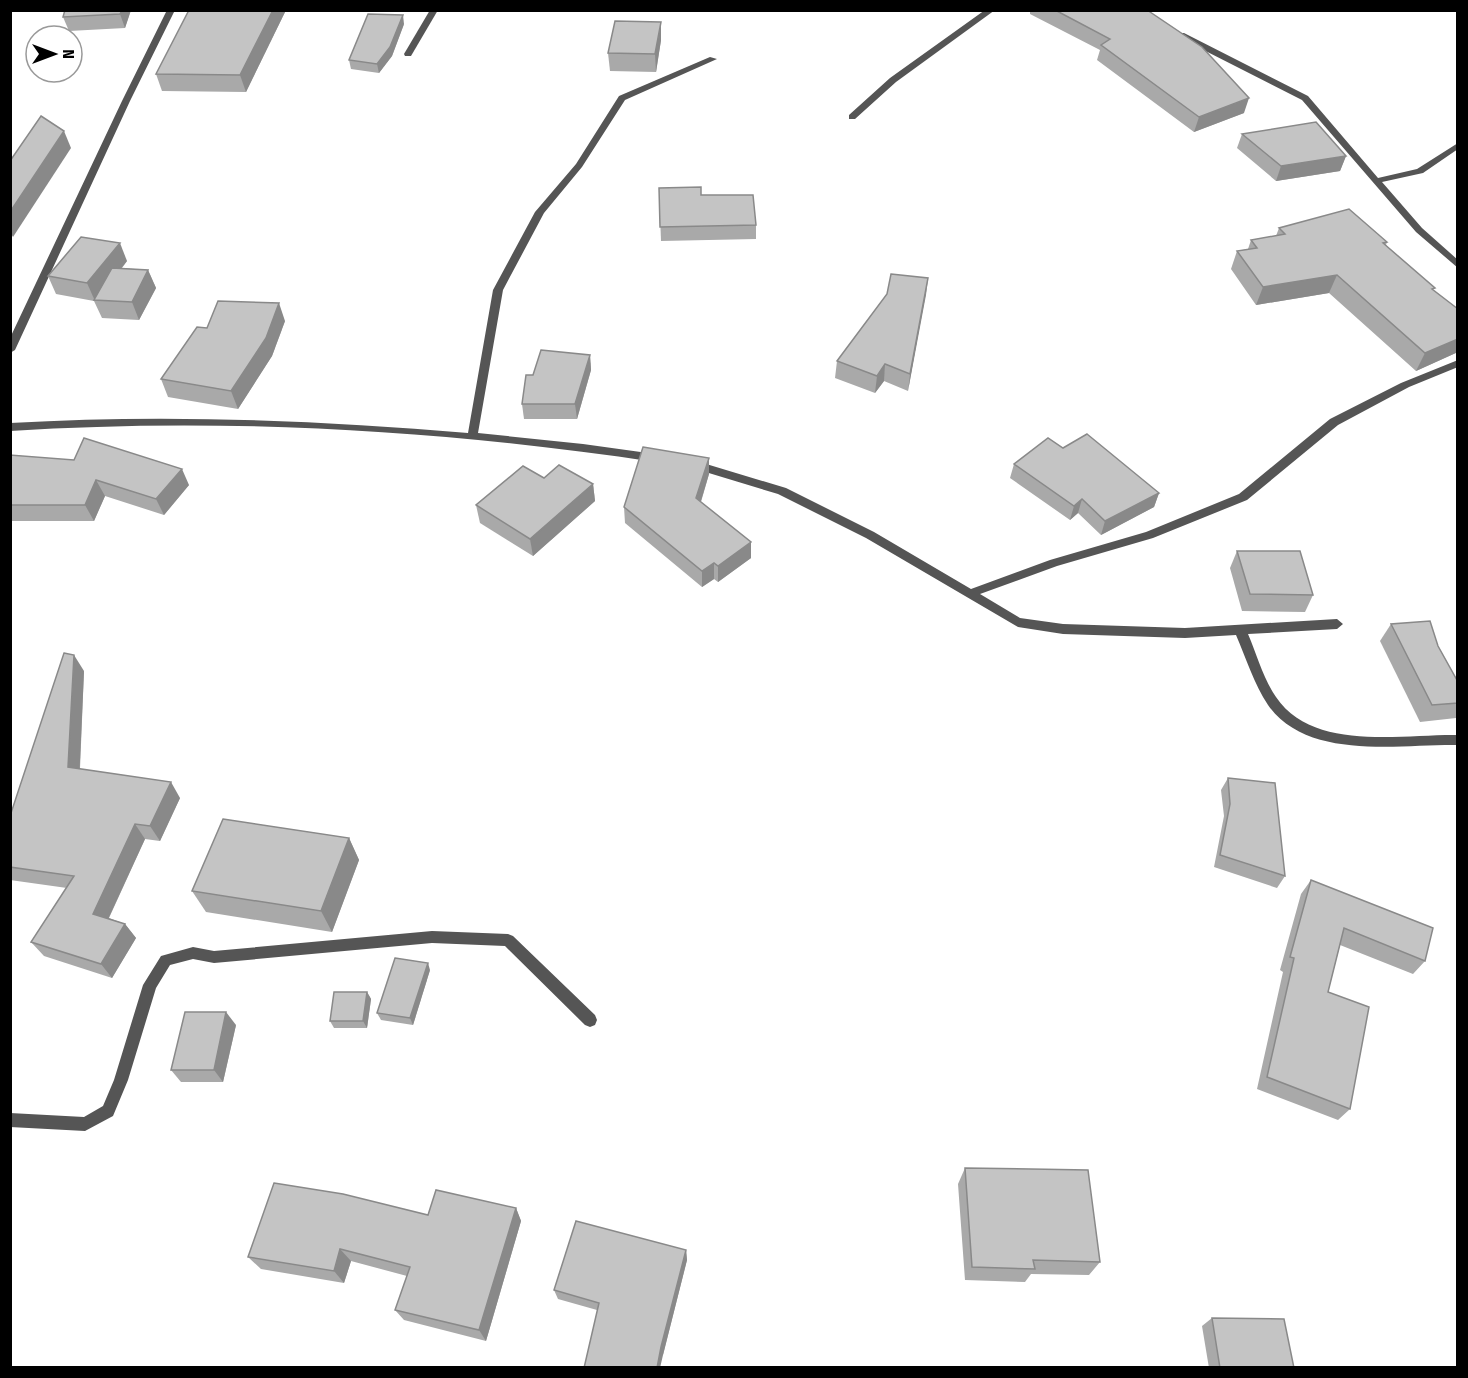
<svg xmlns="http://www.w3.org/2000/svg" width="1468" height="1378" font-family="'Fira Sans Condensed',sans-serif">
<rect width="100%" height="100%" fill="#fff"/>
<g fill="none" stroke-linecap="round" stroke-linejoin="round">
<!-- street -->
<g fill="#555" fill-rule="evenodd">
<polygon points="167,10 175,10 130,101 15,350 10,353 10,338 122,101"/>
<polygon points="430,10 438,10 411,56 405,56 404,54"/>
<polygon points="985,10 995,10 896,82 855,119 849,119 849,115 890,78"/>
<polygon points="1178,33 1184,33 1308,96 1378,178 1417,169 1458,143 1458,149 1423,173 1382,182 1422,228 1458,260 1458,268 1416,232 1302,100 1178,37"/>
<path d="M710 57 717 59 625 100 582 167 544 213 503 290 478 433 583 444 655 454 659 455 660 458 659 461 655 462C443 430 224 417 10 431V423C163 414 315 420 468 433L493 290 535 212 576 164 619 96Z"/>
<path d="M1458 360V367L1409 387 1338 425 1247 500 1153 538 1057 566 980 594 1020 618 1063 624 1185 628 1337 619 1343 624 1337 629 1248 634C1257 655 1263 678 1276 697 1313 752 1401 734 1458 735V745C1398 744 1308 761 1268 705 1254 684 1246 658 1236 635L1185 638 1063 634 1018 627 866 538 778 494 689 467 688 464 693 460 786 488 874 532 971 589 1050 560 1146 532 1239 494 1330 419 1401 383Z"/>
<polygon points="432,931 508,934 513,936 595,1015 597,1020 595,1025 590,1027 585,1025 505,946 432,943 214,963 193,959 170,965 156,988 128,1080 113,1116 85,1131 10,1127 10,1113 84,1117 103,1106 114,1080 143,985 161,956 193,947 214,951"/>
</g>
</g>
<!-- wall -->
<g fill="#a9a9a9">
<polygon points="131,10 125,28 69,31 63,17"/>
<polygon points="286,10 246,92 162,91 156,74"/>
<polygon points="1030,10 1147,10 1244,113 1194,132 1097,60 1100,50 1030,14"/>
<polygon points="404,24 392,56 379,73 351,69 349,60"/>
<polygon points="661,40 656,72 610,71 608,53"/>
<polygon points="1242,134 1346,156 1340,171 1276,181 1237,148"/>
<polygon points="659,188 756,225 756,239 661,241"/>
<polygon points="1279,228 1387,242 1386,245 1434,291 1458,309 1458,352 1416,371 1329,293 1256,305 1231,269 1237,251 1248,249 1251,240 1276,236"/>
<polygon points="127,261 122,268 148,270 156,288 139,320 102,318 94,301 56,294 48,276"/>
<polygon points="928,278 908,391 884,381 875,393 835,378 837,361"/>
<polygon points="285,321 272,356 238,409 168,397 161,379 207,328"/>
<polygon points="590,355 591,370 577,419 524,419 522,404 533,375"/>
<polygon points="1063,448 1159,493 1154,507 1101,535 1078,513 1070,520 1010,478 1014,464"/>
<polygon points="10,455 189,485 164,515 105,496 94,521 10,521"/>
<polygon points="709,458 709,474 701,502 751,558 718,582 714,579 702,587 625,523 624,507"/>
<polygon points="544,478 593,484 595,501 533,556 480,523 476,505"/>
<polygon points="1237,551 1313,595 1305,612 1242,611 1230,568"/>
<polygon points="1391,624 1438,646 1458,682 1458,716 1456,718 1420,722 1380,641"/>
<polygon points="84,671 80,769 180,798 160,841 145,839 109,918 125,924 136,938 112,978 44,956 31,942 67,888 10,880 10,816"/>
<polygon points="1228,778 1285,876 1277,888 1214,867 1224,816 1221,790"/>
<polygon points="349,838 359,860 332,932 206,912 192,891"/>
<polygon points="1311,880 1425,961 1413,974 1340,945 1328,992 1350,1109 1338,1120 1257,1089 1283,972 1280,970 1301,894"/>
<polygon points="430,970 413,1025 381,1020 377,1013"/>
<polygon points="367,992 371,999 367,1028 334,1028 330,1021"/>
<polygon points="236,1025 223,1082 181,1082 171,1070"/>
<polygon points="965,1168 1100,1262 1089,1275 1031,1274 1025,1282 965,1280 958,1184"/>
<polygon points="516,1208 521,1221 486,1341 404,1320 395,1310 407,1276 351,1261 344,1283 261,1269 248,1257 428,1215"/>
<polygon points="686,1250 687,1260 663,1355 597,1310 558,1299 554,1290"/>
<polygon points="1212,1318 1294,1368 1209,1368 1202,1326"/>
</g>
<!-- shaded-wall -->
<g fill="#898989">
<polygon points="122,10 131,10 125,28 120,14"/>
<polygon points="273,10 286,10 246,92 240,75"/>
<polygon points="403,15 404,24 392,56 379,73 377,64"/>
<polygon points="661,22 661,40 656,72 655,54"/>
<polygon points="1249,98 1244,113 1194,132 1199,117"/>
<polygon points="64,131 71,148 13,237 10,232 10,212"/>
<polygon points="1346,156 1340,171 1276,181 1281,166"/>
<polygon points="120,243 127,261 95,301 87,283"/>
<polygon points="148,270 156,288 139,320 132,302"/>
<polygon points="1337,275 1329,293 1256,305 1263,287"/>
<polygon points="928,278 926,295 908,391 910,374"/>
<polygon points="279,303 285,321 272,356 238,409 231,391"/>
<polygon points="1458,339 1458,352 1416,371 1425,353"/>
<polygon points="590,355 591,370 577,419 575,404"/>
<polygon points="885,364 884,381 875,393 877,376"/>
<polygon points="709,458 709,474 697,514 696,498"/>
<polygon points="182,469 189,485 164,515 156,499"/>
<polygon points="96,480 105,496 94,521 85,505"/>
<polygon points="593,484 595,501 533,556 530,539"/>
<polygon points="1159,493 1154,507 1101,535 1105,521"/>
<polygon points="1082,499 1078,513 1070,520 1074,506"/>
<polygon points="751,542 751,558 718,582 718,566"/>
<polygon points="714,563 714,579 702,587 702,571"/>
<polygon points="74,655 84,671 79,783 68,767"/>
<polygon points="171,782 180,798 160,841 150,826"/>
<polygon points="135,824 145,839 104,928 93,914"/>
<polygon points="349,838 359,860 332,932 321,911"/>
<polygon points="125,924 136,938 112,978 101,964"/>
<polygon points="428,963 430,970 413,1025 410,1018"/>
<polygon points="367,992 371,999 367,1028 363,1021"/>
<polygon points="226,1012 236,1025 223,1082 214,1070"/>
<polygon points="516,1208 521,1221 486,1341 479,1330"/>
<polygon points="340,1249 351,1261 344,1283 334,1271"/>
<polygon points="686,1250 687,1260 663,1355 660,1368 657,1368 661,1347"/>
</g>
<!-- building -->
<g fill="#c4c4c4" stroke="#898989" stroke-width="1.5">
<polygon points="65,10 122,10 120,14 63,17"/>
<polygon points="189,10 273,10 240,75 156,74"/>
<polygon points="1055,10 1147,10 1202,47 1249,98 1199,117 1101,45 1110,39"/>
<polygon points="368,14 403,15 390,47 377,64 349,60"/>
<polygon points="615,21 661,22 655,54 608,53"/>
<polygon points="41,116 64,131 10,212 10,161"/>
<polygon points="1316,122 1346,156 1281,166 1242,134"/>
<polygon points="701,187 701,195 753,195 756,225 660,227 659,188"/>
<polygon points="1349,209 1387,242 1383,243 1435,288 1432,289 1458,309 1458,339 1425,353 1337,275 1263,287 1237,251 1257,248 1251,240 1285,234 1279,228"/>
<polygon points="81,237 120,243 87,283 48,276"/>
<polygon points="112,268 148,270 132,302 94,300"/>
<polygon points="891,274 928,278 910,374 885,364 877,376 837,361 887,294"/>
<polygon points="218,301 279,303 266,338 231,391 161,379 197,327 207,328"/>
<polygon points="541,350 590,355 575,404 522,404 526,375 533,375"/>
<polygon points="1087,434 1159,493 1105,521 1082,499 1074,506 1014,464 1048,438 1063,448"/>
<polygon points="84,438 182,469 156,499 96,480 85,505 10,505 10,455 74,460"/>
<polygon points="643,447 709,458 696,498 751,542 718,566 714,563 702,571 624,507"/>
<polygon points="559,465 593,484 530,539 476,505 523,466 544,478"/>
<polygon points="1237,551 1300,551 1313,595 1250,594"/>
<polygon points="1430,621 1438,646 1458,682 1458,703 1432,705 1391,624"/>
<polygon points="64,653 74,655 68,767 171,782 150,826 135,824 93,914 125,924 101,964 31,942 74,876 10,867 10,816"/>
<polygon points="1228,778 1275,783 1285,876 1220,855 1230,804"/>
<polygon points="223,819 349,838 321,911 192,891"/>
<polygon points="1311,880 1433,928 1425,961 1344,928 1328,992 1369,1007 1350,1109 1267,1077 1294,958 1290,957"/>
<polygon points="395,958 428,963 410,1018 377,1013"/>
<polygon points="334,992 367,992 363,1021 330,1021"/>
<polygon points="185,1012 226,1012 214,1070 171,1070"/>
<polygon points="965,1168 1088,1170 1100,1262 1033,1260 1035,1269 972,1267"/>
<polygon points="274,1183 343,1194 428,1215 436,1190 516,1208 479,1330 395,1310 410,1267 340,1249 334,1271 248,1257"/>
<polygon points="576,1221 686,1250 661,1347 657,1368 584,1368 599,1303 554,1290"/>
<polygon points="1212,1318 1284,1319 1294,1368 1220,1368"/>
</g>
<!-- border -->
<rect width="1468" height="1378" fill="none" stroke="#000000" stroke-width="24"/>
<!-- north arrow -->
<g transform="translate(54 54) rotate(90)"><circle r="28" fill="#ffffff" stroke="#999999" stroke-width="1.5"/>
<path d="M0-4.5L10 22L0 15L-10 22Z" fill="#000000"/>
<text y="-9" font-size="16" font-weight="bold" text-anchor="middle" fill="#000000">N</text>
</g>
</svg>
